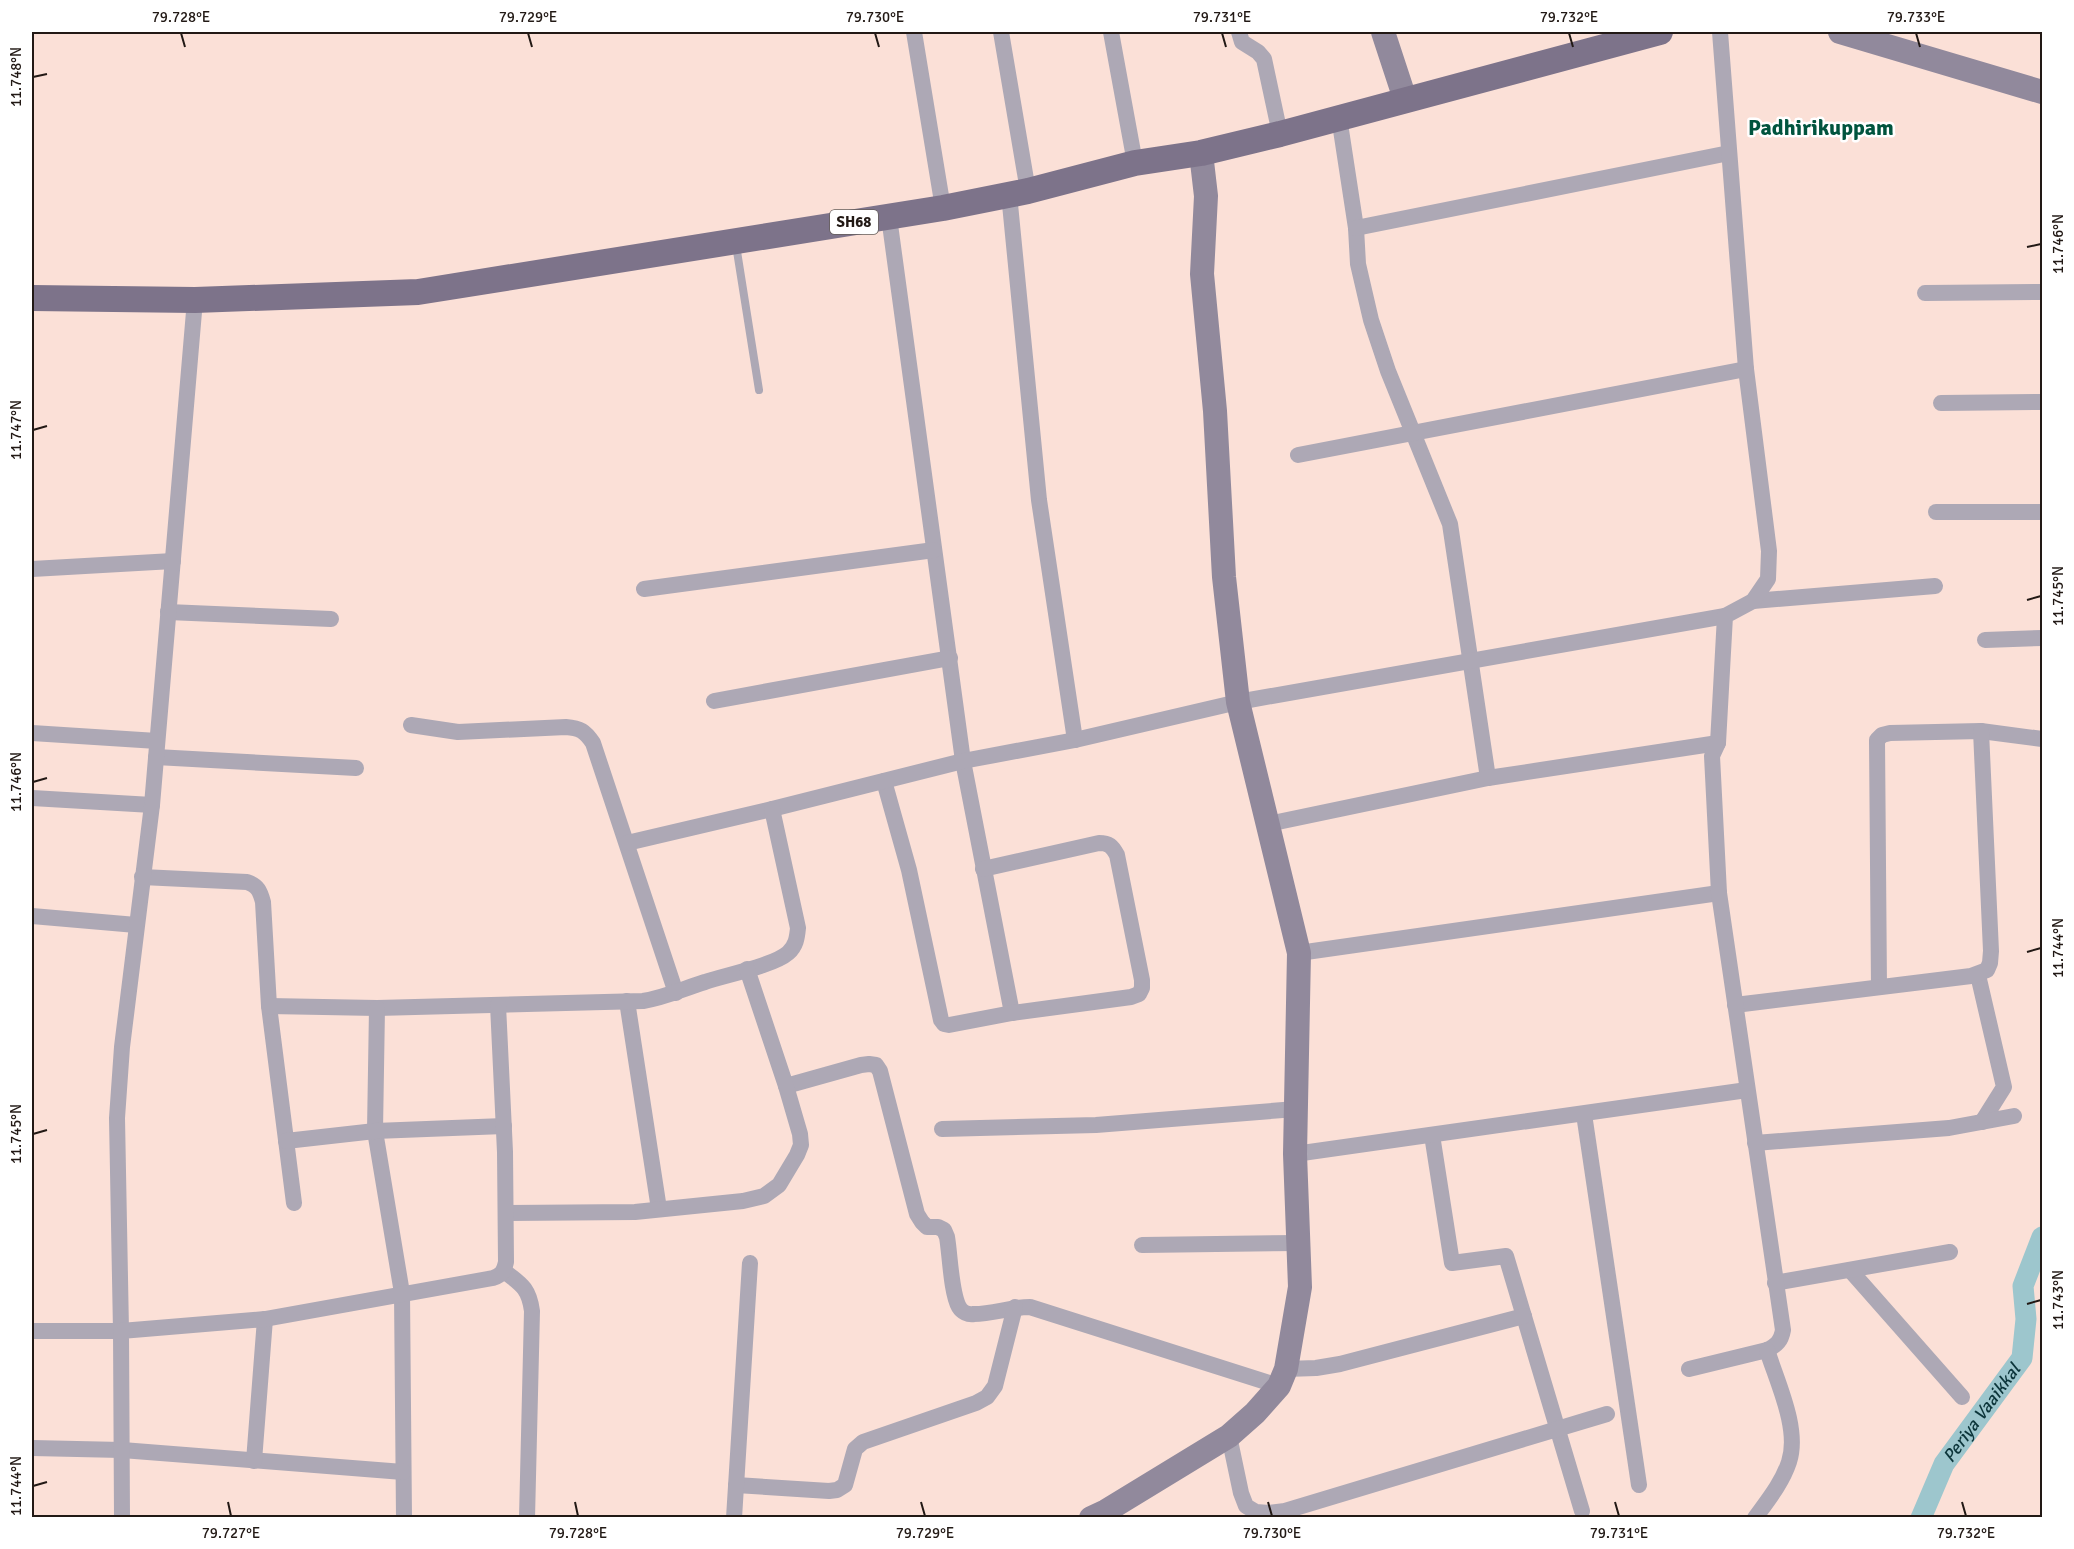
<svg xmlns="http://www.w3.org/2000/svg" width="2074" height="1549" font-family="Signika,sans-serif">
<rect width="100%" height="100%" fill="#fbe0d7"/>
<g fill="none" stroke-linecap="round" stroke-linejoin="round">
<!-- canal -->
<path stroke="#9dc6cd" stroke-width="21" id="s1" d="M1921 1518 1944 1464 2022 1358 2026 1319 2023 1286 2042 1237"/>
<!-- lane -->
<polyline stroke="#ada8b5" stroke-width="8" points="736,245 759,390"/>
<!-- street -->
<g stroke="#ada8b5" stroke-width="16">
<polyline points="914,32 943,208"/>
<polyline points="1001,32 1028,191"/>
<polyline points="1111,32 1135,163"/>
<polyline points="1239,32 1242,42 1258,52 1264,59 1280,134"/>
<polyline points="1339,117 1356,228 1358,264 1371,320 1388,371 1450,524 1488,778"/>
<polyline points="1009,194 1039,500 1075,740"/>
<polyline points="889,217 963,761 1012,1013"/>
<polyline points="1356,228 1729,153"/>
<polyline points="1925,293 2042,292"/>
<polyline points="1941,403 2042,402"/>
<polyline points="1298,455 1746,369"/>
<polyline points="1936,512 2042,512"/>
<polyline points="32,569 173,561"/>
<polyline points="644,589 934,550"/>
<polyline points="1753,601 1935,586"/>
<polyline points="168,612 331,619"/>
<polyline points="1985,640 2042,638"/>
<polyline points="714,701 950,658"/>
<path d="M411 725 458 732 566 727C580 728 585 731 593 743L676 993"/>
<polyline points="32,733 157,741"/>
<polyline points="156,757 356,768"/>
<path d="M884 781 909 870 941 1020 944 1024 949 1025 1012 1013 1131 997 1139 994 1142 988V980L1117 855C1112 846 1109 843 1099 843L983 869"/>
<polyline points="32,798 152,805"/>
<polyline points="1268,824 1488,778 1718,743"/>
<polyline points="627,843 772,809 963,761 1075,740 1238,702 1725,616"/>
<path d="M142 877 247 882C258 886 260 891 263 902L269 1006 294 1203"/>
<polyline points="32,916 136,925"/>
<polyline points="1299,953 1719,893"/>
<polyline points="1978,975 2004,1087 1982,1122"/>
<polyline points="1879,987 1877,740 1882,735 1890,733 1981,731 2042,739"/>
<polyline points="627,1001 659,1209"/>
<polyline points="1735,1005 1971,976 1987,970 1990,963 1991,951 1981,731"/>
<path d="M269 1006 377 1008 643 1001C667 997 682 989 705 982 725 975 773 966 788 953 796 946 797 938 798 928L772 809"/>
<polyline points="377,1008 375,1131 402,1293 404,1518"/>
<path d="M786 1086 861 1065 869 1064 876 1065 880 1071 917 1214 922 1222 927 1227H938L944 1230 947 1237C950 1254 951 1293 959 1307 962 1312 968 1315 974 1314 993 1314 1011 1307 1030 1307L1279 1386"/>
<polyline points="1584,1114 1639,1485"/>
<polyline points="942,1129 1096,1125 1296,1109"/>
<polyline points="1432,1135 1452,1263 1506,1256 1582,1511"/>
<polyline points="286,1141 375,1131 504,1126"/>
<polyline points="1755,1143 1949,1128 2014,1116"/>
<polyline points="1295,1154 1747,1090"/>
<polyline points="506,1213 635,1212 743,1201 764,1196 779,1185 797,1155 801,1145 800,1134 786,1086 747,969"/>
<polyline points="1142,1245 1298,1243"/>
<polyline points="1850,1270 1962,1397"/>
<path d="M504 1271C521 1284 529 1288 532 1311L527 1518"/>
<polyline points="1775,1283 1950,1252"/>
<polyline points="32,1331 121,1331 117,1118 122,1047 152,805 195,300"/>
<polyline points="1286,1369 1316,1368 1340,1364 1524,1316"/>
<path d="M1689 1369 1767 1350C1777 1345 1781 1341 1783 1330L1719 893 1712 756 1718 743 1725 616 1753 601 1768 579 1769 551 1746 369 1720 32"/>
<polyline points="1229,1436 1241,1493 1246,1506 1256,1512 1269,1513 1285,1511 1607,1414"/>
<polyline points="32,1448 122,1450 403,1472"/>
<polyline points="254,1461 265,1319"/>
<polyline points="736,1485 829,1491 837,1490 845,1485 855,1449 863,1442 976,1403 987,1397 995,1386 1015,1307"/>
<path d="M122 1518 121 1331 265 1319 493 1278C502 1275 504 1271 506 1262L505 1152 498 1005"/>
<polyline points="734,1518 750,1263"/>
<path d="M1755 1518C1768 1500 1782 1483 1789 1462 1800 1429 1777 1382 1767 1350"/>
</g>
<!-- secondary -->
<g stroke="#91899c" stroke-width="24">
<polyline points="1383,32 1405,99"/>
<polyline points="1840,32 2042,92"/>
<polyline points="1091,1518 1106,1511 1229,1436 1255,1413 1279,1386 1286,1369 1300,1287 1295,1154 1299,953 1238,702 1224,577 1215,411 1202,274 1206,196 1201,153"/>
</g>
<!-- primary -->
<polyline stroke="#7d738a" stroke-width="26" points="32,298 195,300 418,292 943,208 1028,191 1135,163 1201,153 1280,134 1660,32"/>
</g>
<!-- ticks -->
<path fill="none" stroke="#221915" stroke-width="2" d="M181 33 185 47M528 33 532 47M875 33 879 47M1222 33 1226 47M1569 33 1573 47M1916 33 1920 47M33 77 47 74M2027 247 2041 244M33 430 47 426M2027 600 2041 596M33 782 47 778M2027 952 2041 948M33 1134 47 1130M2027 1304 2041 1300M33 1486 47 1482M228 1502 231 1516M575 1502 578 1516M921 1502 925 1516M1268 1502 1272 1516M1615 1502 1619 1516M1962 1502 1966 1516"/>
<g text-anchor="middle" dominant-baseline="central" stroke-width="5" stroke-linejoin="round" paint-order="stroke">
<!-- shield labels -->
<rect fill="#fff" stroke="#645e5b" stroke-width="1.5" x="830" y="210" width="48" height="24" rx="4.5"/>
<g font-size="15" font-weight="bold" fill="#221915">
<text x="854" y="222">SH68</text>
</g>
<!-- water labels -->
<g font-size="18" font-style="italic" fill="#0c353a" stroke="#fff">
<text stroke="none"><textPath href="#s1" startOffset="122">Periya Vaaikkal</textPath></text>
</g>
<!-- district labels -->
<g font-size="22" font-weight="bold" fill="#01543e" stroke="#fff">
<text x="1821" y="127">Padhirikuppam</text>
</g>
</g>
<!-- border -->
<rect width="2074" height="1549" fill="none" stroke="#ffffff" stroke-width="66"/>
<rect x="33" y="33" width="2008" height="1483" fill="none" stroke="#221915" stroke-width="2"/>
<g font-size="15" text-anchor="middle" fill="#221915">
<text x="181" y="22">79.728°E</text>
<text x="528" y="22">79.729°E</text>
<text x="875" y="22">79.730°E</text>
<text x="1222" y="22">79.731°E</text>
<text x="1569" y="22">79.732°E</text>
<text x="1916" y="22">79.733°E</text>
<text transform="translate(16 77) rotate(-90)" y="5">11.748°N</text>
<text transform="translate(2058 244) rotate(-90)" y="5">11.746°N</text>
<text transform="translate(16 430) rotate(-90)" y="5">11.747°N</text>
<text transform="translate(2058 596) rotate(-90)" y="5">11.745°N</text>
<text transform="translate(16 782) rotate(-90)" y="5">11.746°N</text>
<text transform="translate(2058 948) rotate(-90)" y="5">11.744°N</text>
<text transform="translate(16 1134) rotate(-90)" y="5">11.745°N</text>
<text transform="translate(2058 1300) rotate(-90)" y="5">11.743°N</text>
<text transform="translate(16 1486) rotate(-90)" y="5">11.744°N</text>
<text x="231" y="1538">79.727°E</text>
<text x="578" y="1538">79.728°E</text>
<text x="925" y="1538">79.729°E</text>
<text x="1272" y="1538">79.730°E</text>
<text x="1619" y="1538">79.731°E</text>
<text x="1966" y="1538">79.732°E</text>
</g>
</svg>
